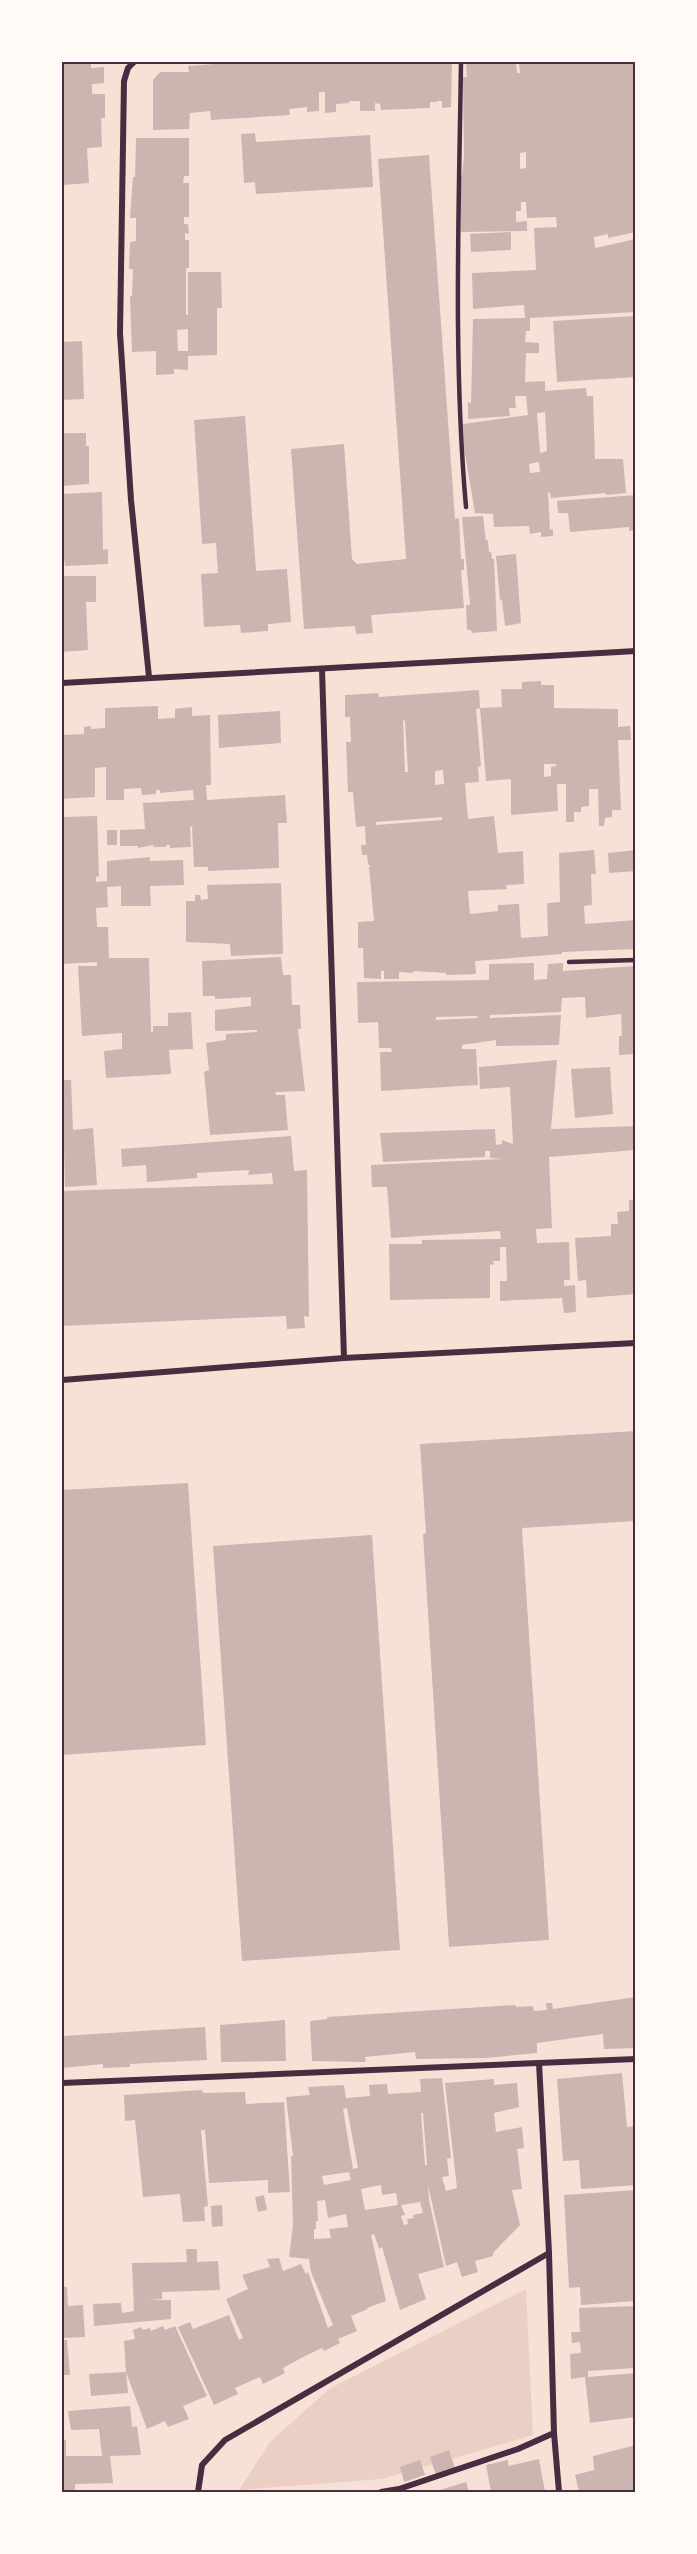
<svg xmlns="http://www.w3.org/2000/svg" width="697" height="2554" font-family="Cabin,sans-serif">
<rect width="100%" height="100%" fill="#f7e1d7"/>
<!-- green -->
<polygon fill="#ebcfc5" points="526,2289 533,2435 382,2479 239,2490 270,2442 329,2389"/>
<!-- building -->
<g fill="#ccb4b1" fill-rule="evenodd">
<polygon points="62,62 91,62 91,68 104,67 104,83 92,84 92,94 105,94 105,118 101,118 102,147 87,148 89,183 62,185"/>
<polygon points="228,62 452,62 451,107 442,108 442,101 437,101 437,102 430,102 430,108 381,110 380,104 375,103 375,111 360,111 360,101 349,101 349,103 336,104 336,112 325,113 325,92 319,92 319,111 307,112 307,107 289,109 290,115 211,120 210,111 190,113 189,129 153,130 153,80 160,72 189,72 188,66 228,63"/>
<path d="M466 62H516L517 73H520L519 62H636V232L608 238V234L594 237 595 248 636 239V312L530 318V331H526L525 342 539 343V353H526L525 382 545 381V391L586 388 587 396H593L595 459H623L626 493 606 495V493L551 498 550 492 548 493 550 530 553 529V536L541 537V532L530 534 529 526 494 527 493 514 475 513 464 448 463 424 528 415 526 396H515L516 408H509L510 416 468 419V402L471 403 473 319 525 318 524 305 473 309 472 273 536 270 534 228 557 227 556 217 527 218 526 202H521V211H516V222L527 221V231L461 232 459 176H462L464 156 463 77H467ZM526 152V168L520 169V153ZM545 412 547 451 540 453 537 413ZM539 462 540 472 530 473 529 464Z"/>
<polygon points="255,133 256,142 370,135 373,187 256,194 255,182 244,183 241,134"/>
<path d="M136 138H189V176H184L183 183H189V217H184V224H188L189 234 185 233V240H189V268H186V315H188V272H221L222 308H217V355L188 356V370L174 369V374L156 375V351L132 352 130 296H132L133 269H129L130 242 136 241V218H130L133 177H135ZM188 329V351H178L177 330Z"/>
<polygon points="429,155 455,519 459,518 461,559 464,559 464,570 461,570 464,608 371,615 373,633 356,634 355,626 304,629 291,449 344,444 352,559 357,564 406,559 378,159"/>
<polygon points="511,232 511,250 471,252 470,234"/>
<polygon points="636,316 636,377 557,382 553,321"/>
<polygon points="82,341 84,399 62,400 62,342"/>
<polygon points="245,416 256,571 287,569 291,622 268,624 268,631 241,633 240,625 204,627 201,574 218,573 216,543 202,544 194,420"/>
<polygon points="62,433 86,433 86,446 89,446 89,484 62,486"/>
<polygon points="102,492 103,550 108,549 108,564 65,566 64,557 62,557 62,494"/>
<polygon points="636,495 636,530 629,531 629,527 570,532 568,513 558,513 557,501"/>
<polygon points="483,516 486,541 488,540 489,552 491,552 492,559 494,559 497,631 472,633 471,630 467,630 466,605 470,605 462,517"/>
<polygon points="516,554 521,623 505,626 502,600 500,601 496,556"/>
<polygon points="62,576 96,576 96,602 86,602 88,650 62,652"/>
<path d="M541 681V685H554V708L618 709V727L630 726 631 740H618L621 810H612V817L605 818 604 826H599L598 789H589V806L581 807V812H574V822H566V784H557L558 811 511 815V779L486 781 480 708 502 707 501 689H522V682ZM544 764H556V766L551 767V776L544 777Z"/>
<path d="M479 690 480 708 476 709 481 766 478 767 479 782 465 783 468 819 494 816 498 853 523 851 524 884 506 885 507 889 468 891 470 914 498 911V905L519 904 521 938 548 936 547 903 560 902 559 853 594 850 596 874H591L592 905 584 906 585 924 636 920V949L562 952V954L475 961 476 974 446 975V973L413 971V973L399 972V979H384V971H381V979L364 978 363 948H358V922L374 921 369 867H371L368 864 367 855H362L361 845H366L365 826 356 827 353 792H348L346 742H351L350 717H345V695L378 693 379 697ZM403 720 405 721 408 772H405ZM443 770 444 784 435 785V771ZM442 817V820L376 825V822Z"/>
<polygon points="158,706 158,719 175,718 175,709 192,707 192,716 210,715 211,785 206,785 207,800 285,795 287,823 278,823 279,868 208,871 208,867 194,867 192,826 190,827 191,847 170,848 170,845 166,845 166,847 153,847 154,845 138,848 138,846 120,846 120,830 145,829 143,803 194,800 193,790 160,793 160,790 156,790 156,794 142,795 141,788 124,789 124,800 106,800 106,767 95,768 95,797 62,799 62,735 84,734 84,727 91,726 91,729 105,728 105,708"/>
<polygon points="280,711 281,743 219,748 218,715"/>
<polygon points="97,816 99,876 96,877 96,882 107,881 107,861 150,857 150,861 183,860 184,885 150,886 151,906 121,906 121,886 107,887 108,907 96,908 97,927 108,927 109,958 149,958 151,1032 153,1032 153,1026 168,1026 168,1013 191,1012 193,1049 169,1050 171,1074 106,1078 104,1051 122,1049 122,1033 82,1036 78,966 97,966 97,962 62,964 62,817"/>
<rect x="107" y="830" width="10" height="15"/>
<polygon points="636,850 636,871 609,873 608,853"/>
<polygon points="281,883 283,954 231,956 230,944 186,942 186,901 195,901 195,895 200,895 201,900 208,899 207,885"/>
<polygon points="281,957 283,975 291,975 292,1005 300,1005 301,1029 298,1029 305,1091 275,1092 276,1095 285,1095 288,1130 210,1135 204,1072 209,1070 206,1043 226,1040 226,1034 257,1032 257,1030 215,1031 215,1010 251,1006 251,997 215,999 215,996 203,996 202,961"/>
<path d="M534 963V980L547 979 548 964 563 963V971L636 966V1054L619 1055V1036H622L621 1014 586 1018 585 997 562 998 561 1012 490 1015V1018L561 1015 559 1045 496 1046V1040L462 1045V1049H476L478 1085 381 1091 380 1052H392L391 1048H379L378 1022 358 1023 357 982 489 980V964ZM478 1016 477 1018 436 1020V1017Z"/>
<polygon points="557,1060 551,1129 636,1126 636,1150 549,1157 552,1228 536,1229 537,1243 569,1242 570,1280 564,1280 564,1286 575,1285 576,1312 564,1313 562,1298 500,1301 500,1281 507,1281 506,1247 500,1247 500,1261 493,1261 494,1264 490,1265 490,1298 390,1300 389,1244 422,1244 422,1240 501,1239 500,1231 391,1238 387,1187 372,1187 371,1165 503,1159 490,1158 490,1151 485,1151 485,1157 383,1162 380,1133 495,1129 496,1145 502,1144 502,1140 513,1144 510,1087 480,1089 479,1067"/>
<polygon points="610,1067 613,1114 575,1118 571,1069"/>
<polygon points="62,1080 71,1080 73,1130 93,1128 97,1185 65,1187"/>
<polygon points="291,1136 294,1171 307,1170 309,1317 304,1316 305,1328 287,1329 286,1316 62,1326 62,1191 273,1184 272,1173 248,1175 249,1170 197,1173 197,1178 147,1182 146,1165 122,1167 121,1149"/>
<polygon points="636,1199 636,1294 587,1298 586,1280 578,1281 575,1238 611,1236 611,1224 618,1224 617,1212 629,1211 629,1200"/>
<polygon points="636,1431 636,1521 522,1528 549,1940 449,1947 423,1534 426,1533 420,1444"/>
<polygon points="188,1483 206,1745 62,1755 62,1490"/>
<polygon points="372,1535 400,1950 242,1961 213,1546"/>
<polygon points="636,1997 636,2048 604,2049 603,2034 537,2043 537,2053 486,2058 416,2059 415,2052 365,2057 366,2062 312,2061 310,2021 327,2019 327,2017 515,2005 516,2007 533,2006 534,2011 547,2010 546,2003 552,2003 553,2009"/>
<polygon points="285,2020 286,2061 221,2062 220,2025"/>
<polygon points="205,2027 207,2060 130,2064 130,2067 103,2068 103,2064 62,2068 62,2036"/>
<polygon points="622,2073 627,2127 636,2126 636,2185 581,2189 579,2160 563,2161 557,2079"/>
<path d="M442 2078 451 2158 447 2159 449 2176 442 2177 446 2191 457 2188 445 2083 494 2079V2085L517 2083 519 2107 494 2113 496 2132 522 2127 524 2148 517 2149 522 2189 512 2190 520 2225 493 2253V2256L475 2261 478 2272 462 2277 457 2262 446 2266 428 2185 429 2200 444 2267 418 2274 426 2299 400 2310 382 2247 379 2249 374 2234 371 2235 386 2301 367 2308 368 2309 351 2316 357 2331 338 2339 340 2343 324 2351 322 2348 305 2356 283 2368 285 2373 263 2384 260 2377 235 2388 238 2394 214 2405 178 2327 190 2322 193 2329 229 2315 239 2340 243 2338 226 2299 248 2289 242 2275 270 2267 267 2259 279 2258 283 2271 301 2264 306 2274 308 2272 328 2328 333 2325 311 2272 309 2259 289 2257 293 2225 291 2156H293L286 2097 310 2095 308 2087 344 2085 346 2098 370 2096 369 2085 387 2084 388 2094 421 2092 420 2079ZM347 2108 358 2168 353 2169 343 2109ZM421 2113H423L427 2165H425ZM349 2172 351 2180 324 2185 322 2176ZM381 2185 382 2195 396 2193 398 2205 365 2210 361 2189ZM325 2200 328 2218 346 2214 348 2227 329 2229 331 2238 314 2239V2229H316V2221H318L317 2201ZM420 2202 423 2213 413 2215 414 2218 407 2219 408 2224 404 2225 401 2216 405 2215 401 2205Z"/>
<polygon points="202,2090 203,2093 245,2092 246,2104 284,2102 290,2192 268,2193 268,2180 209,2183 205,2130 201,2130 208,2206 204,2207 205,2221 183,2222 180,2194 143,2197 135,2120 125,2121 124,2095"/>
<polygon points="636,2190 636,2301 581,2305 580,2287 569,2288 564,2195"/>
<polygon points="264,2195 267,2210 258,2212 255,2197"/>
<polygon points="222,2205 223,2226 212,2227 211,2206"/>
<polygon points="186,2249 197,2249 197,2262 218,2261 220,2290 162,2292 162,2299 146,2300 171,2300 171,2319 94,2326 93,2304 121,2303 122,2313 134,2311 132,2263 187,2262"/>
<polygon points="62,2287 67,2287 68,2306 83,2305 85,2337 62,2338"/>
<polygon points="636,2306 636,2368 588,2371 588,2377 636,2373 636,2417 590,2423 585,2377 571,2379 570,2354 581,2353 580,2342 572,2343 571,2332 580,2332 579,2308"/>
<polygon points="163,2326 165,2330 175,2326 207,2396 183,2406 189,2419 168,2427 165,2421 147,2429 126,2372 124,2341 135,2339 133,2330 141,2327 143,2330 150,2328 151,2331"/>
<polygon points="62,2340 67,2340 70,2375 62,2375"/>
<polygon points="126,2372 128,2393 91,2396 89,2374"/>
<polygon points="130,2406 132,2427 137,2426 141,2455 110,2456 113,2483 75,2484 75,2492 62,2492 62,2440 66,2440 66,2456 102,2456 99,2429 71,2430 68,2411"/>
<polygon points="636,2445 636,2492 579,2492 575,2475 594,2470 593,2456"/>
<polygon points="449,2450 455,2468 436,2475 430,2457"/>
<polygon points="539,2459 545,2492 491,2492 486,2465 508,2460 508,2466"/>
<polygon points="420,2460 425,2475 404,2482 400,2467"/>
<polygon points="466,2482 469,2492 433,2492"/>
</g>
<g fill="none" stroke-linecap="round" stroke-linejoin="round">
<!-- service -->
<g stroke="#4a2c40" stroke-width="4.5">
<path d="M461 62C459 210 453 360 466 507"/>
<polyline points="569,962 636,960"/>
</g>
<!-- minor -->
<g stroke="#4a2c40" stroke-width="6">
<polyline points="134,62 128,68 124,81 120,333 131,500 149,677"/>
<polyline points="322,669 344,1358"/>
<polyline points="62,683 636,651"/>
<polyline points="62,1380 344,1358 636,1343"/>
<polyline points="539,2063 549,2253 554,2433 559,2492"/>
<polyline points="62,2083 636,2059"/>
<polyline points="198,2492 202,2465 225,2440 549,2253"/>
<polyline points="381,2492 399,2489 518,2449 554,2433"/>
</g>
</g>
<!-- border -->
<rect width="697" height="2554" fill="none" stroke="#fffaf5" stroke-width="126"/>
<rect x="63" y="63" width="571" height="2428" fill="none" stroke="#4a2c40" stroke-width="2"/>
</svg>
